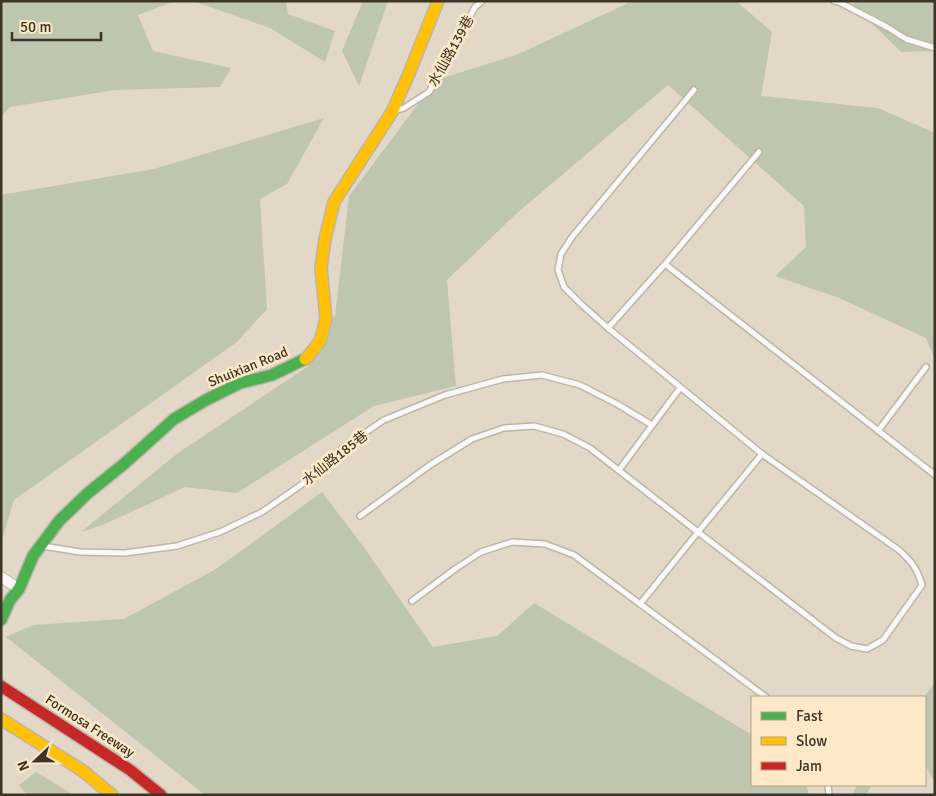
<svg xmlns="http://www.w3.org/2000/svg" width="936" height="796" font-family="Signika,'Noto Sans TC',sans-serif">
<rect width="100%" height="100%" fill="#e3d8c7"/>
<!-- green -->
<g fill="#bec6af">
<polygon points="1,1 175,1 138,15 153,51 231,68 220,87 115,90 10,107 1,117"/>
<polygon points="193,1 286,1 288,14 335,31 325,62 270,28"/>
<polygon points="363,1 388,1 359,86 342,51"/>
<polygon points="633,1 736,1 772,32 761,96 878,108 935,133 935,360 926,338 839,298 775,276 806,247 804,206 668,85 516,214 447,280 456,386 374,406 237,493 185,487 105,524 81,532 178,453 307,367 335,316 349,196 436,80 516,55"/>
<polygon points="858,1 935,1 935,51 901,52 852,4"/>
<polygon points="324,118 287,184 260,199 267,309 237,342 14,500 1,543 1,195 154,169"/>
<polygon points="322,492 363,546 433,647 497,636 534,603 752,735 752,785 806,785 809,795 205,795 6,637 33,625 124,619 216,569"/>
<polygon points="935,683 935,783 925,765 924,697"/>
<polygon points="36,772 74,795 27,795 19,785"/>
<polygon points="857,785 872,785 866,795 852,795"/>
</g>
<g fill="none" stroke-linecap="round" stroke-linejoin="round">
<defs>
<g id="lane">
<polyline points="834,1 839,2 887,27 906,39 935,48"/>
<polyline points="395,111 404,108 429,92 445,64 475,7 482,1"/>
<polyline points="665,264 935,475"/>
<polyline points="608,328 665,264 759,152"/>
<polyline points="878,431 926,367"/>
<polyline points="619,470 680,388"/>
<polyline points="360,516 430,465 472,439 504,428 534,426 563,434 590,448 698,532 762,454"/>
<polyline points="43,546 80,552 125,553 177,546 220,532 262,512 301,485 341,449 384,420 445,395 503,379 542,375 580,385 617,404 652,425"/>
<polyline points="412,601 455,569 481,552 512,542 545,544 574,555 766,697"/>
<path d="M640 604 698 532 836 638 851 646 867 649 883 640 922 585C917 568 912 562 899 550L762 454 608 328 581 304 564 287 558 270 561 254 572 237 694 90"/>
<polyline points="828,785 829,795"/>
</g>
<polyline id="street" points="1,577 19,589"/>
<polyline id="fast" points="1,620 10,600 19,589 33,556 59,521 88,493 124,464 174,419 206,400 240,383 272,375 305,359"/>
<g id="slow">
<polyline points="305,359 307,358 320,341 326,319 321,268 325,239 334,202 392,112 408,76 438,1"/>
<polyline points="1,719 83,771 112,795"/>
</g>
<polyline id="jam" points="1,686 130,770 161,795"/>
</defs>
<!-- lane casing -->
<use href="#lane" stroke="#bdb5a7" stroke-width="8"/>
<!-- street casing -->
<use href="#street" stroke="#bdb5a7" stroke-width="12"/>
<!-- fast casing -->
<use href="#fast" stroke="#bdb5a7" stroke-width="14"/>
<!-- slow casing -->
<use href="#slow" stroke="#bdb5a7" stroke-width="14"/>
<!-- jam casing -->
<use href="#jam" stroke="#bdb5a7" stroke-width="14"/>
<!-- lane -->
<use href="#lane" stroke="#fbf9f7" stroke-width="5"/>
<!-- street -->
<use href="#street" stroke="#fbf9f7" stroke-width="10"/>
<!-- fast -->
<use href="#fast" stroke="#4caf50" stroke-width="11"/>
<!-- slow -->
<use href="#slow" stroke="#ffc107" stroke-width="11"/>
<!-- jam -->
<use href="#jam" stroke="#c62828" stroke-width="11"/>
</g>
<g text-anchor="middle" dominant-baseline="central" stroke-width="5" stroke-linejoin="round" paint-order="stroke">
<!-- street labels -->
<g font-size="14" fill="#3c3427" stroke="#fde9c7">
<text transform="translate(451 51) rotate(-61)">水仙路139巷</text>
<text transform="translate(248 367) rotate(-22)">Shuixian Road</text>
<text transform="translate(335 458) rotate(-38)">水仙路185巷</text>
<text transform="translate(90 726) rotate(33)">Formosa Freeway</text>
</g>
</g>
<!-- border -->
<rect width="936" height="796" fill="none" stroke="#3c3427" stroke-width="5"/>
<!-- legend -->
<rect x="751" y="696" width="175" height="90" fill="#fde9c7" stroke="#b0a187"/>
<rect x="761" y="712" width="25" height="8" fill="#4caf50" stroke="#b0a187"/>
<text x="796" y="721" font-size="15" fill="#3c3427">Fast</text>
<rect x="761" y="737" width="25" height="8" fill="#ffc107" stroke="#b0a187"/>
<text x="796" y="746" font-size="15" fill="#3c3427">Slow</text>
<rect x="761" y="762" width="25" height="8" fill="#c62828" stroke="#b0a187"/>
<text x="796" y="771" font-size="15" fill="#3c3427">Jam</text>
<!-- north arrow -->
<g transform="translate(35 761) rotate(248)" stroke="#fde9c7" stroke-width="4" paint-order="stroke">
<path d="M0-4L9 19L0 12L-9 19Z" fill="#3c3427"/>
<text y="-8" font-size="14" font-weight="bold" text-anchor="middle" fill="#3c3427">N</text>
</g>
<!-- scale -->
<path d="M12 32v8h89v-8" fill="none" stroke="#3c3427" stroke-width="2.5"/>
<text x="20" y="32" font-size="15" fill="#3c3427" stroke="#fde9c7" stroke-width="4" paint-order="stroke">50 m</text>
</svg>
